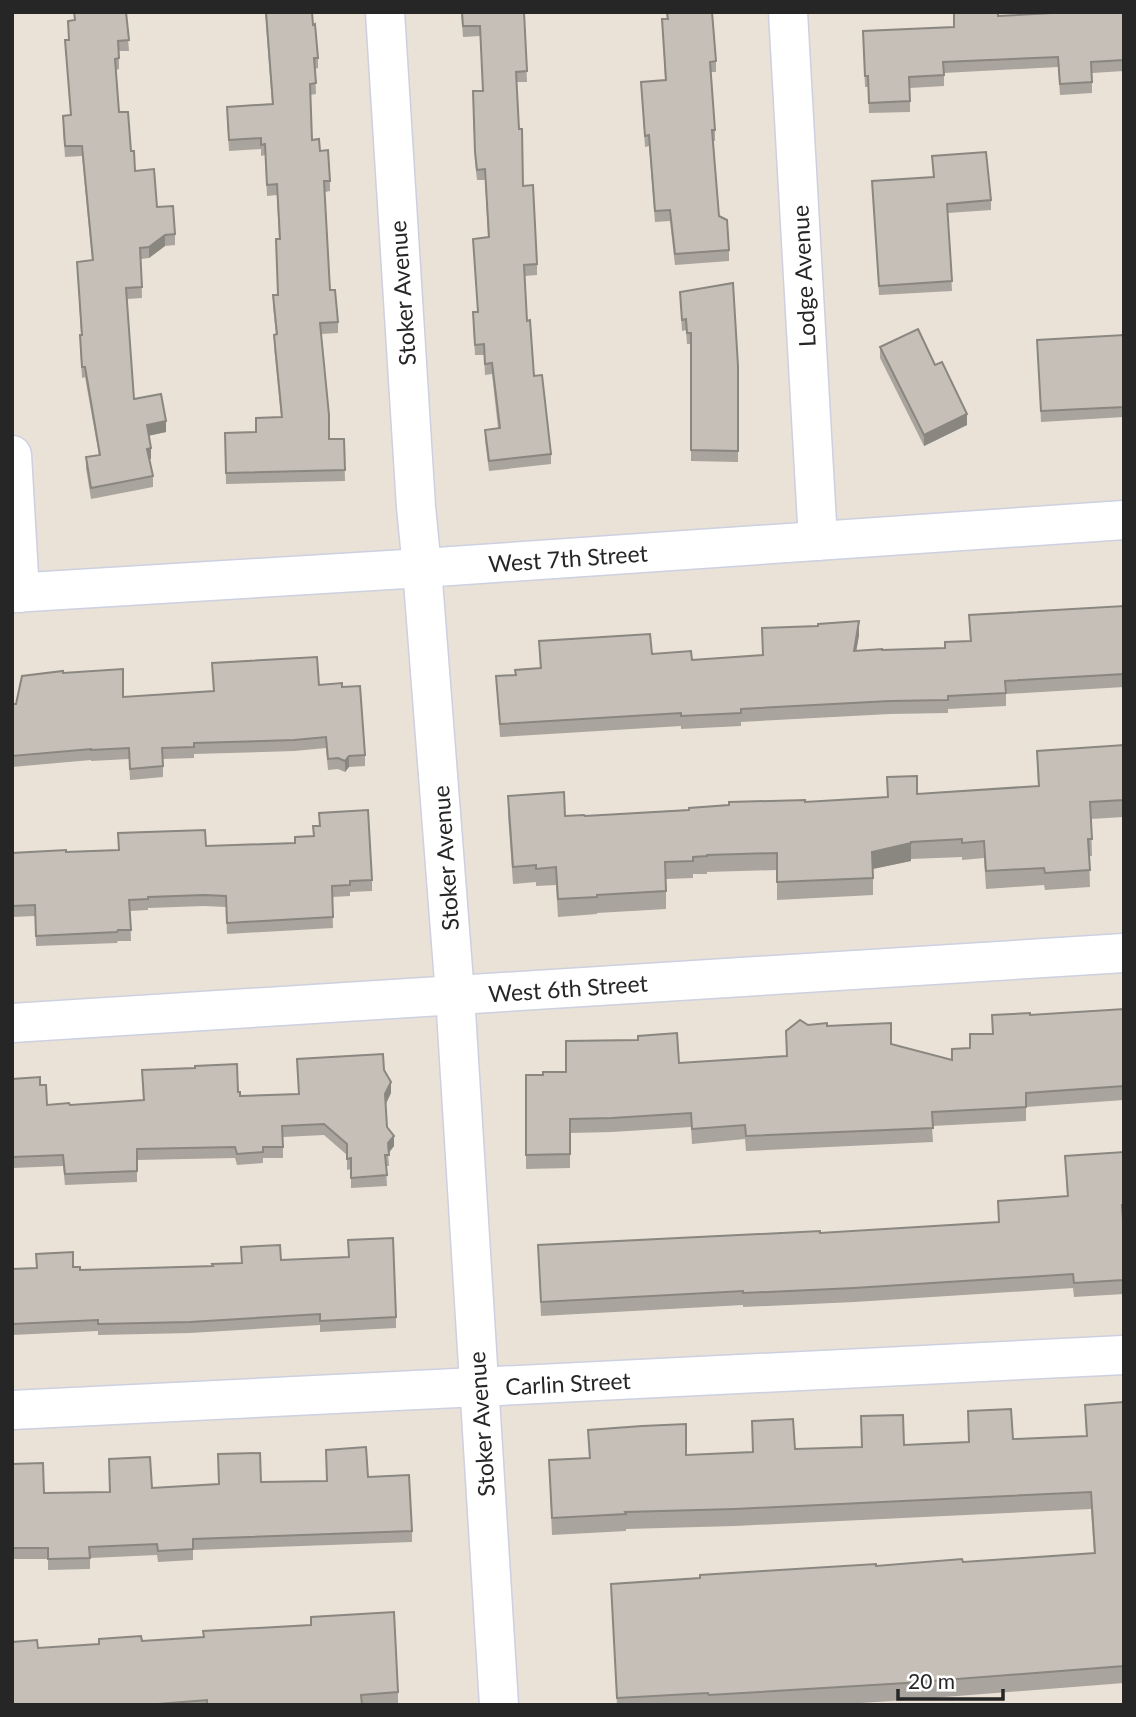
<svg xmlns="http://www.w3.org/2000/svg" width="1136" height="1717" font-family="Lato,sans-serif">
<rect width="100%" height="100%" fill="#eae2d7"/>
<g fill="none" stroke-linecap="round" stroke-linejoin="round">
<defs>
<g id="street">
<polyline points="788,12 818,541"/>
<polyline points="12,455 20,593"/>
<polyline points="12,1023 1124,953"/>
<polyline points="12,1410 1124,1355"/>
</g>
<g id="secondary">
<polyline points="385,12 416,507 422,568 455,995 499,1705"/>
<polyline points="12,593 422,568 1124,520"/>
</g>
</defs>
<!-- street casing -->
<use href="#street" stroke="#ccd0e0" stroke-width="41"/>
<!-- secondary casing -->
<use href="#secondary" stroke="#ccd0e0" stroke-width="41"/>
<!-- street -->
<use href="#street" stroke="#fff" stroke-width="38"/>
<!-- secondary -->
<use href="#secondary" stroke="#fff" stroke-width="38"/>
</g>
<!-- wall -->
<g fill="#a9a49d">
<polygon points="74,12 126,12 129,51 119,51 119,69 116,70 119,112 131,151 135,171 157,207 175,234 175,245 165,246 149,258 141,259 142,298 127,299 134,399 166,432 148,436 151,459 149,459 153,476 153,487 91,499 86,468 86,457 99,455 85,377 82,378 80,346 80,335 81,335 77,262 92,260 82,156 65,157 63,127 63,116 71,115 65,40 69,40 68,21 74,20"/>
<polygon points="265,12 312,12 313,25 318,58 318,68 315,69 316,94 310,95 312,140 320,151 330,181 330,191 325,192 330,290 338,322 338,333 321,334 329,439 344,439 345,481 226,484 225,433 256,432 281,417 274,346 274,335 276,335 273,306 273,295 278,295 279,239 277,195 267,196 265,155 261,156 261,149 229,151 227,117 227,107 272,104"/>
<polygon points="461,12 524,12 527,82 516,82 519,129 523,186 537,264 537,275 525,276 527,321 534,376 551,454 551,464 489,471 485,440 485,430 498,428 492,374 485,375 484,355 475,355 473,323 473,312 478,312 473,239 488,237 485,180 477,180 475,162 473,102 483,91 480,36 463,37"/>
<polygon points="666,12 712,12 716,61 716,72 710,72 715,130 715,141 713,141 719,216 729,250 729,261 675,265 670,221 655,222 649,146 645,147 641,82 665,80 662,19 667,19"/>
<polygon points="1124,12 1124,71 1092,73 1092,93 1060,95 1058,67 944,73 944,86 910,88 910,112 869,113 868,87 865,87 863,31 954,27 998,16"/>
<polygon points="932,156 991,200 991,210 948,213 952,291 879,295 872,181 933,178"/>
<polygon points="680,292 738,366 738,462 691,461 691,344 687,344 686,330 682,331"/>
<polygon points="1124,335 1124,417 1041,422 1037,340"/>
<polygon points="880,347 935,365 967,425 924,446 880,358"/>
<polygon points="1124,606 1124,687 1006,694 1006,706 948,709 948,713 890,714 741,722 741,726 681,729 681,726 500,737 496,676 515,675 540,668 539,641 692,660 762,655 762,628 859,635 856,651 945,648 970,642 969,615"/>
<polygon points="63,673 123,697 319,685 342,687 365,755 365,766 349,767 345,772 338,769 328,770 326,748 294,751 194,754 194,758 163,759 163,777 130,780 129,759 91,761 91,760 12,767 12,704 16,704"/>
<polygon points="1124,745 1124,817 1091,819 1092,856 1089,856 1090,887 1045,890 1044,885 986,889 984,858 962,860 962,857 911,859 911,861 873,869 873,895 777,900 777,870 707,872 707,874 693,874 693,878 666,879 666,909 597,913 597,914 558,917 556,885 536,886 536,882 513,884 508,814 508,796 565,816 585,816 887,797 887,777 917,794 1038,786 1037,751"/>
<polygon points="319,813 372,880 372,891 350,892 350,896 332,897 333,928 227,934 226,907 204,906 148,908 148,910 130,911 131,941 118,941 117,943 36,946 35,916 12,917 12,853 118,850 118,833 206,846 295,843 313,836 320,826"/>
<polygon points="1124,1009 1124,1100 1026,1107 1026,1121 932,1126 933,1142 746,1151 745,1139 692,1144 691,1127 612,1132 570,1133 570,1168 526,1169 526,1075 543,1075 566,1072 679,1063 787,1056 786,1031 808,1025 827,1026 891,1044 952,1060 952,1049 970,1048 992,1034 992,1015 1030,1015"/>
<polygon points="297,1059 384,1070 391,1093 386,1104 387,1127 394,1146 388,1153 389,1166 386,1166 387,1186 351,1188 351,1169 347,1170 347,1155 324,1135 283,1137 283,1158 263,1158 263,1163 237,1165 235,1158 137,1160 137,1182 65,1185 63,1166 12,1168 12,1079 40,1085 47,1105 70,1105 143,1100 142,1070 238,1092 240,1096 299,1094"/>
<polygon points="1124,1152 1124,1219 1123,1219 1124,1294 1074,1297 1073,1288 854,1302 743,1307 743,1305 541,1316 538,1245 820,1233 998,1222 998,1201 1067,1196 1065,1156"/>
<polygon points="348,1240 396,1317 396,1328 320,1332 320,1325 190,1333 98,1335 98,1331 12,1335 12,1269 37,1268 36,1254 80,1270 213,1266 241,1263 241,1247 281,1260 349,1257"/>
<polygon points="1124,1402 1124,1683 906,1700 831,1705 617,1705 611,1584 876,1566 963,1562 1094,1553 1091,1509 735,1526 626,1529 626,1531 552,1535 549,1460 589,1458 588,1430 686,1455 752,1452 752,1421 795,1449 861,1447 861,1416 904,1445 968,1442 968,1411 1013,1439 1086,1436 1085,1405"/>
<polygon points="326,1450 368,1477 412,1531 412,1542 193,1550 193,1560 158,1562 157,1555 90,1558 90,1569 48,1570 48,1559 12,1559 12,1464 44,1493 110,1492 152,1488 261,1482 327,1481"/>
<polygon points="142,1641 398,1692 398,1703 374,1705 12,1705 38,1648"/>
</g>
<!-- shaded-wall -->
<g fill="#8a8680">
<polygon points="165,235 165,246 149,258 149,247"/>
<polygon points="967,414 967,425 924,446 924,435"/>
<polygon points="166,421 166,432 147,436 147,425"/>
<polygon points="151,448 151,459 147,460 147,449"/>
<polygon points="859,621 859,635 854,664 854,651"/>
<polygon points="349,756 349,767 345,772 345,761"/>
<polygon points="911,843 911,861 872,869 872,852"/>
<polygon points="391,1082 391,1093 385,1105 385,1094"/>
<polygon points="394,1136 394,1146 388,1154 388,1143"/>
</g>
<!-- building -->
<g fill="#c5bfb7" stroke="#8a8680" stroke-width="2">
<polygon points="74,12 126,12 129,40 118,41 119,58 115,59 119,112 128,112 131,151 134,151 135,171 154,169 157,207 173,206 175,234 165,235 149,247 140,248 142,287 126,288 134,399 161,394 166,421 147,425 151,448 147,449 153,476 91,488 86,457 100,455 85,367 82,367 80,335 82,335 77,262 93,260 82,146 65,146 63,116 71,115 65,40 69,40 68,21 75,20"/>
<polygon points="266,12 312,12 313,25 315,24 318,58 314,58 316,83 310,84 312,140 319,139 320,151 328,150 330,181 324,181 330,290 335,290 338,322 320,323 329,415 329,439 344,439 345,470 226,473 225,433 256,432 256,418 282,417 274,335 277,334 273,295 278,295 276,239 280,239 277,184 267,185 265,144 261,145 261,138 229,140 227,107 273,104"/>
<polygon points="462,12 524,12 527,71 516,72 519,129 522,129 523,186 533,185 537,264 524,265 527,321 530,320 534,376 542,375 551,454 489,461 485,430 500,428 492,363 485,364 484,344 475,345 473,312 478,312 473,239 489,237 485,169 477,170 475,152 473,91 483,91 480,26 463,26"/>
<polygon points="667,12 712,12 716,61 710,62 715,130 712,130 719,216 727,220 729,250 675,254 670,210 655,211 649,135 645,136 641,82 666,80 662,19 668,19"/>
<polygon points="998,12 998,16 1070,12 1124,12 1124,60 1091,62 1092,82 1060,84 1058,57 943,62 944,75 909,77 910,101 869,103 868,76 865,76 863,31 954,27 954,13"/>
<polygon points="986,152 991,200 947,204 952,281 879,286 872,181 934,177 932,156"/>
<polygon points="733,283 738,366 738,451 691,450 691,333 687,333 686,319 682,320 680,292"/>
<polygon points="918,329 935,365 942,362 967,414 924,435 880,347"/>
<polygon points="1124,335 1124,407 1041,411 1037,340"/>
<polygon points="1124,606 1124,674 1005,681 1006,693 948,696 948,700 890,701 741,709 741,713 681,716 681,713 500,724 496,676 516,675 515,670 541,668 539,641 650,634 652,654 691,651 692,660 763,655 762,628 818,626 818,624 859,621 854,651 882,649 882,650 945,648 945,642 971,641 969,615"/>
<polygon points="317,657 319,685 342,683 342,687 360,686 365,755 349,756 345,761 338,758 328,759 326,737 294,740 194,743 194,747 162,748 163,766 130,769 129,748 91,750 91,749 12,756 12,704 16,704 22,676 63,671 63,673 123,669 123,697 214,691 212,663"/>
<polygon points="1124,745 1124,800 1090,802 1092,839 1088,839 1090,870 1045,873 1044,868 986,871 984,841 962,843 962,839 911,842 911,843 872,852 873,878 777,882 777,853 707,855 707,856 693,857 693,861 665,862 666,891 597,895 597,897 558,899 556,867 536,869 536,865 513,867 508,796 564,792 565,816 584,815 585,816 689,810 689,808 729,805 729,802 805,800 805,802 888,797 887,777 917,776 917,794 1039,786 1037,751"/>
<polygon points="368,810 372,880 350,881 350,885 332,886 333,917 227,923 226,896 204,895 148,897 148,899 129,900 131,930 118,930 117,932 36,936 35,905 12,906 12,853 66,850 66,852 119,850 118,833 205,830 206,846 295,843 295,837 314,836 313,826 320,826 319,813"/>
<polygon points="1124,1009 1124,1086 1026,1093 1026,1107 932,1112 933,1128 746,1136 745,1125 692,1129 691,1113 612,1118 570,1119 570,1154 526,1155 526,1075 543,1075 543,1072 566,1072 566,1041 638,1040 638,1036 677,1033 679,1063 787,1056 786,1031 800,1020 808,1025 827,1023 827,1026 891,1023 891,1044 952,1060 952,1049 970,1048 970,1034 993,1034 992,1015 1030,1013 1030,1015"/>
<polygon points="383,1054 384,1070 391,1082 385,1094 387,1127 394,1136 388,1143 389,1155 385,1155 387,1175 351,1178 351,1158 347,1159 347,1144 324,1124 282,1126 283,1147 263,1147 263,1152 237,1154 235,1147 137,1149 137,1171 65,1174 63,1155 12,1157 12,1079 40,1077 40,1085 46,1085 47,1105 69,1103 70,1105 144,1100 142,1070 195,1068 195,1066 237,1064 238,1092 240,1092 240,1096 299,1094 297,1059"/>
<polygon points="1124,1152 1124,1205 1122,1205 1124,1236 1124,1280 1074,1283 1073,1274 854,1288 743,1293 743,1291 541,1302 538,1245 820,1231 820,1233 999,1222 998,1201 1068,1196 1065,1156"/>
<polygon points="393,1238 396,1317 320,1321 320,1314 190,1322 98,1324 98,1320 12,1324 12,1269 37,1268 36,1254 73,1252 73,1267 80,1267 80,1270 213,1266 212,1264 242,1263 241,1247 280,1245 281,1260 349,1257 348,1240"/>
<polygon points="1124,1402 1124,1666 906,1683 709,1695 708,1693 617,1698 611,1584 700,1578 700,1575 763,1571 876,1564 876,1566 962,1559 963,1562 1095,1553 1091,1492 735,1509 625,1512 626,1514 552,1518 549,1460 590,1458 588,1430 642,1426 686,1424 686,1455 753,1452 752,1421 793,1419 795,1449 862,1447 861,1416 903,1415 904,1445 969,1442 968,1411 1011,1409 1013,1439 1087,1436 1085,1405"/>
<polygon points="366,1447 368,1477 409,1475 412,1531 193,1539 193,1549 158,1551 157,1544 89,1547 90,1558 48,1559 48,1548 12,1548 12,1464 43,1463 44,1493 110,1492 109,1459 150,1457 152,1488 219,1484 218,1454 260,1453 261,1482 327,1481 326,1450"/>
<polygon points="394,1612 398,1692 361,1695 362,1705 207,1705 207,1700 145,1705 12,1705 12,1642 37,1640 38,1648 99,1644 99,1639 141,1636 142,1641 204,1637 203,1631 311,1625 311,1617"/>
</g>
<g text-anchor="middle" dominant-baseline="central" stroke-width="5" stroke-linejoin="round" paint-order="stroke">
<!-- street labels -->
<g font-size="23" fill="#262626" stroke="#fff">
<text transform="translate(803 276) rotate(-93)">Lodge Avenue</text>
<text transform="translate(402 293) rotate(-94)">Stoker Avenue</text>
<text transform="translate(568 558) rotate(-4)">West 7th Street</text>
<text transform="translate(445 858) rotate(-94)">Stoker Avenue</text>
<text transform="translate(568 988) rotate(-4)">West 6th Street</text>
<text transform="translate(568 1383) rotate(-3)">Carlin Street</text>
<text transform="translate(481 1424) rotate(-94)">Stoker Avenue</text>
</g>
</g>
<!-- border -->
<rect width="1136" height="1717" fill="none" stroke="#262626" stroke-width="28"/>
<!-- scale -->
<path d="M898 1689v10h105v-10" fill="none" stroke="#262626" stroke-width="3.5"/>
<text x="908" y="1689" font-size="21" fill="#262626" stroke="#ffffff" stroke-width="5" paint-order="stroke">20 m</text>
</svg>
